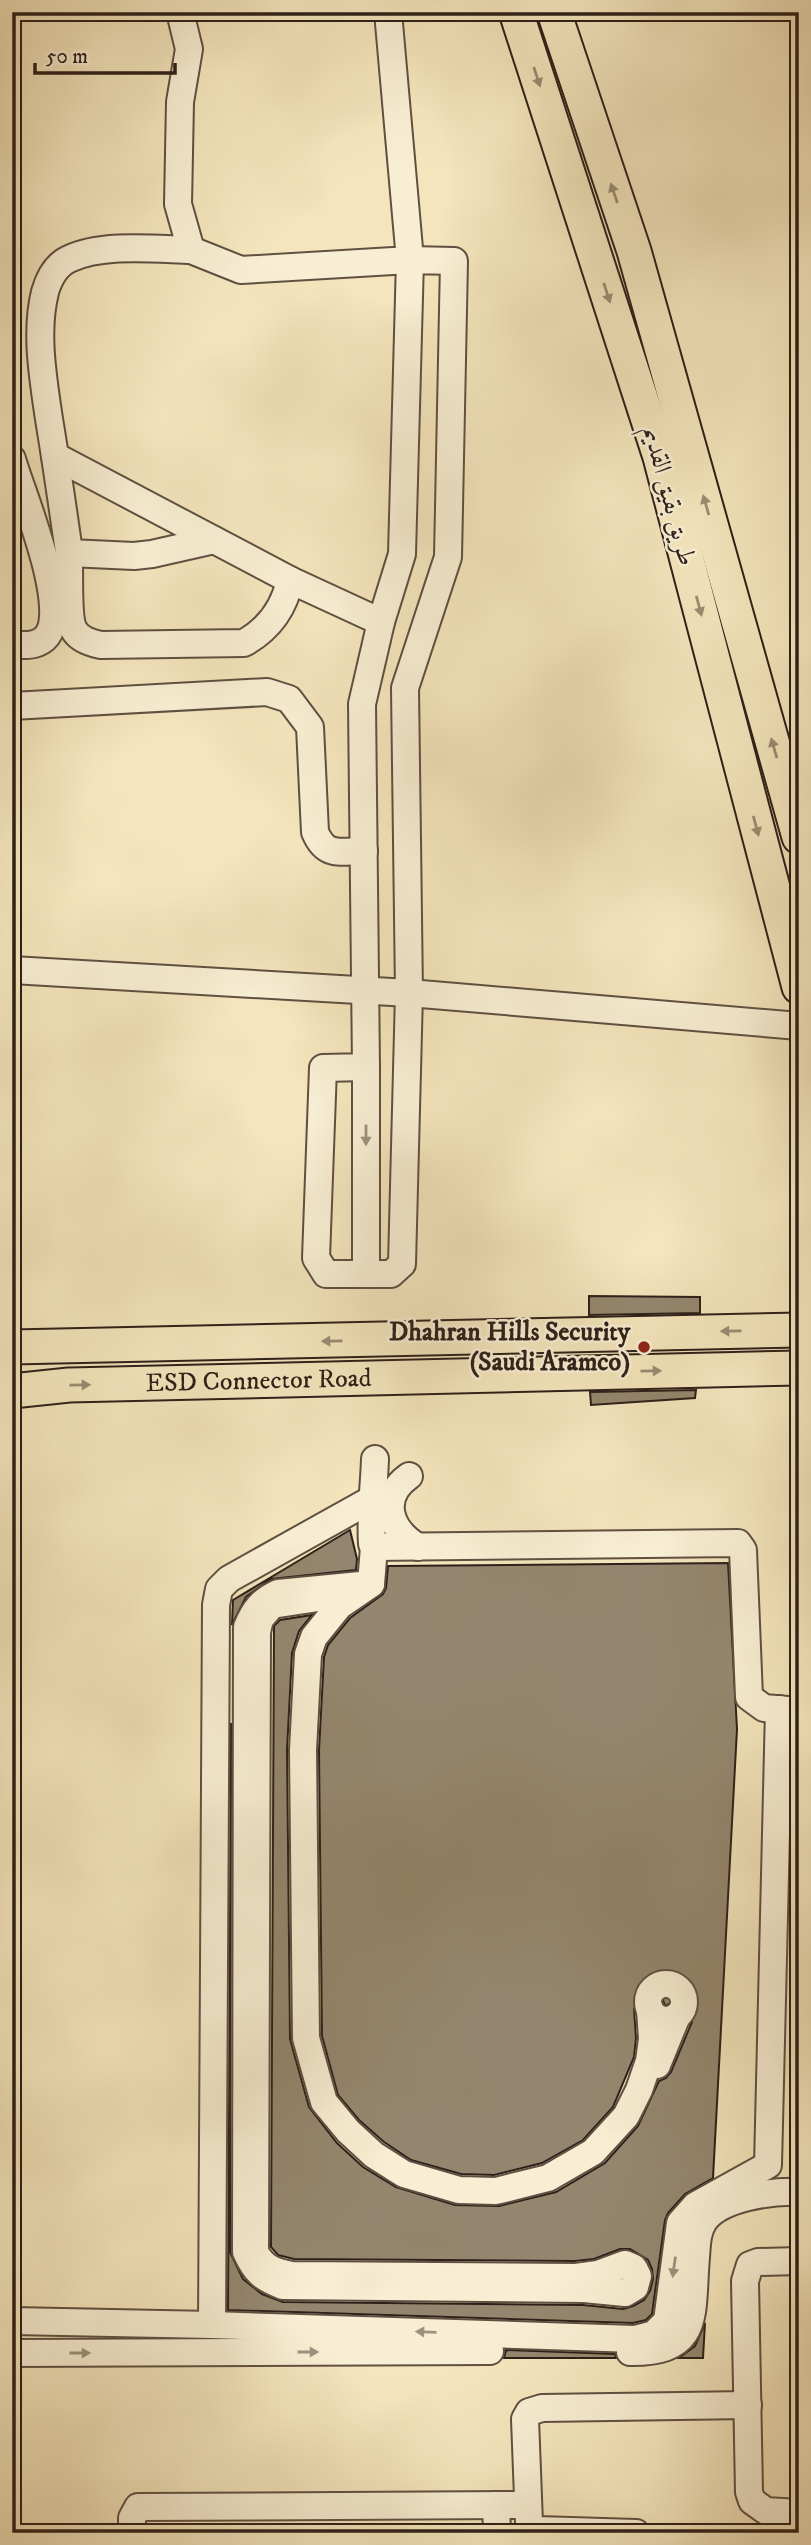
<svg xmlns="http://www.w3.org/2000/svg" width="811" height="2545" font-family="'IM FELL DW Pica',Amiri,serif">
<rect width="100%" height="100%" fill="#f4e5bc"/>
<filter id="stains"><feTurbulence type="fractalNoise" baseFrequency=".00286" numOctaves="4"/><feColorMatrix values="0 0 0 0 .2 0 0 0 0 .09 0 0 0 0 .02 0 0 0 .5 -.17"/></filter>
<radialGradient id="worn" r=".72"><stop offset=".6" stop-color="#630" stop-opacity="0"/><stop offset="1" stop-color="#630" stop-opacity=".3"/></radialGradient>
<!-- building -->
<g fill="#94866e" stroke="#2d1f19" stroke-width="2">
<polygon points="589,1296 700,1297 700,1313 589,1315"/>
<polygon points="696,1390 695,1398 591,1405 590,1392"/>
<polygon points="350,1530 357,1559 356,1570 271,1579 246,1597 232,1625 233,1600"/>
<polygon points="728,1563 737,1729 713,2178 685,2194 668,2213 665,2220 652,2314 646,2320 633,2323 228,2310 231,1723 230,2252 243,2279 262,2294 283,2302 583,2305 623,2309 633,2306 644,2300 650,2291 653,2279 652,2269 648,2260 630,2249 620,2249 594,2259 575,2261 294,2259 278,2255 271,2247 274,1626 280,1620 312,1615 299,1631 292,1653 287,1750 290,2039 309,2107 337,2143 363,2167 396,2187 455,2205 499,2206 556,2192 605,2163 638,2126 659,2081 666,2078 671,2072 692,2022 692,2013 689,2006 682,2001 674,2001 665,2006 663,2000 656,1995 648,1993 641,1996 634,2009 636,2038 634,2057 613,2107 583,2140 542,2163 494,2175 461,2174 411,2160 384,2142 359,2120 338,2095 322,2036 319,1750 324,1657 328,1645 350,1618 383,1594 386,1588 388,1566"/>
<polygon points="705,2323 703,2358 679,2358 695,2346"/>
<polygon points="506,2350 615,2354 616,2358 504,2358"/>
</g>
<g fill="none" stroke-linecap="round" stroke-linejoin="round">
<defs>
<g id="minor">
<polyline points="180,12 189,49 180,102 178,204 191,250 241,270 410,260 388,12"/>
<path d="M191 250C155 249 102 243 69 259 56 265 49 278 45 292 35 332 43 378 49 419 56 461 62 503 68 545 71 564 66 616 74 630 79 639 91 643 101 645L244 643C269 629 284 609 290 580L381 622"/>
<polygon points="410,260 454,261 448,557 405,688 409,993 402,1264 391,1274 326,1274 316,1258 323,1068 366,1067 362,704 381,622 402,554"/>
<polyline points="55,456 290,580"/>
<path d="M12 459C22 494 70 607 47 636 38 647 25 645 12 645"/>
<polyline points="69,553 134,556 152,554 214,540"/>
<path d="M12 706 267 692 289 699 310 727 315 832C326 858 340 851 364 851"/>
<polyline points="12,970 409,993 799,1026"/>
<polyline points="366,1067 366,1274"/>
<path d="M375 1459C374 1488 370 1516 372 1544L374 1547 738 1543 743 1550 749 1697 764 1708 799 1711"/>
<path d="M409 1476C378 1498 390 1530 418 1547"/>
<polyline points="374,1547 371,1584 339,1606 314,1637 308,1654 303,1750 306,2038 324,2102 348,2131 374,2155 404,2174 459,2190 496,2191 548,2178 593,2152 626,2116 639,2090 649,2061 652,2039 650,2009"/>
<path d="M371 1584 338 1595 272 1605 260 1619 257 1632 255 2252C264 2268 274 2272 292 2275L576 2277 598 2274 625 2264 634 2268 638 2276 635 2287 625 2293 584 2289 283 2286C262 2278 255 2272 246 2252L247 1627C254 1610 261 1601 278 1593Z"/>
<circle cx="666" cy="2002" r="18"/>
<polyline points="657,2065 677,2016"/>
<polyline points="799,2261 758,2262 750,2265 745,2281 749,2492 752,2501 766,2511 799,2513"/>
<polyline points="12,2321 212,2325 635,2339 654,2334 667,2321 680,2223 696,2205 768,2165 779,1709"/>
<polyline points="212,2325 216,1605 219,1589 229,1579 374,1498"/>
<path d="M630 2352C702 2353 691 2314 696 2257 697 2244 697 2232 704 2221 721 2197 772 2191 799 2192"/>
<polyline points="12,2353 490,2351"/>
<polyline points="496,2505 497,2533"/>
<polyline points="132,2533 132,2518 138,2507 528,2505"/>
<polyline points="636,2533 538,2530 532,2528 529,2523 525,2419 529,2412 542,2408 748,2405"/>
</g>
<g id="major">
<polyline points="516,12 660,457 799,987"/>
<polyline points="554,12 634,251 799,837"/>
<polyline points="12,1347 799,1330"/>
<path id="s1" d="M12 1391 69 1385 799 1368"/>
</g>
</defs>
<!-- minor casing -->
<use href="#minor" stroke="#5f5042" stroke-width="30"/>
<!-- major casing -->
<use href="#major" stroke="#2d1f19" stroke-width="37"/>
<!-- minor -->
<use href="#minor" stroke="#f8eed3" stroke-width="26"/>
<!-- major -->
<use href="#major" stroke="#f4e5bc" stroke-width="33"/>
</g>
<!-- one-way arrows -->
<defs><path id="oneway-solid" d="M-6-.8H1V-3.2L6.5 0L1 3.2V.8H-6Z" transform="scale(1.75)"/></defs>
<g fill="#9a8c73">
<use href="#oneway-solid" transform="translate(537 77) rotate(72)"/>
<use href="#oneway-solid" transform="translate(614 193) rotate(-109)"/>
<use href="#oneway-solid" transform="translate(607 293) rotate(72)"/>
<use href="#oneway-solid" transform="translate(706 505) rotate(-106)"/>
<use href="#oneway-solid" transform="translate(699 606) rotate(75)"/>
<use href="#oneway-solid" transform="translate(774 748) rotate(-106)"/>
<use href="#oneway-solid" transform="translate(756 826) rotate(75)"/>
<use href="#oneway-solid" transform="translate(731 1331) rotate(179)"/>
<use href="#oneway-solid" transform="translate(332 1341) rotate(179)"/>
<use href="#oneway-solid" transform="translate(651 1371) rotate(-1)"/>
<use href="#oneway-solid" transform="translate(80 1385) rotate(-1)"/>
</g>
<g fill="#9d917f">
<use href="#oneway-solid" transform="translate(366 1135) rotate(90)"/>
<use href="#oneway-solid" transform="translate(674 2267) rotate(98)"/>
<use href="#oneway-solid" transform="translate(426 2332) rotate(-178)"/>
<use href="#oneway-solid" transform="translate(308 2352)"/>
<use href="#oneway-solid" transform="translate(80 2353)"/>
</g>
<!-- markers -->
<circle fill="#8f2418" stroke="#f8eed3" stroke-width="2.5" cx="644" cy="1347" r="7"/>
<g text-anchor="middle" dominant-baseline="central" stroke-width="5" stroke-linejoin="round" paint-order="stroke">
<!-- street labels -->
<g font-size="26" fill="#2d1f19" stroke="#f8eed3">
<text transform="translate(669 496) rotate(75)">طريق بقيق القديم</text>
<text stroke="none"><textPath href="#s1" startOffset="247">ESD Connector Road</textPath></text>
</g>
<!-- poi labels -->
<g font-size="26" font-weight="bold" fill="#2d1f19" stroke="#f8eed3" text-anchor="end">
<text x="630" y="1332">Dhahran Hills Security<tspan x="630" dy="30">(Saudi Aramco)</tspan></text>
</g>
</g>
<!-- margin -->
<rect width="811" height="2545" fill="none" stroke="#f4e5bc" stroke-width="42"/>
<rect x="14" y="14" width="783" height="2517" fill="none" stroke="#2d1f19" stroke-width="3.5"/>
<rect x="21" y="21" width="769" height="2503" fill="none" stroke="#2d1f19" stroke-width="2"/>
<!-- scale -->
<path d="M35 63v10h140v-10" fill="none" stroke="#2d1f19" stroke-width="3.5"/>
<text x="46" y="63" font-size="21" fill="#2d1f19" stroke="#f8eed3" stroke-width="5" paint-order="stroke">50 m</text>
<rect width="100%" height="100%" filter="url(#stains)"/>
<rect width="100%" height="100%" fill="url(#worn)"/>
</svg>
